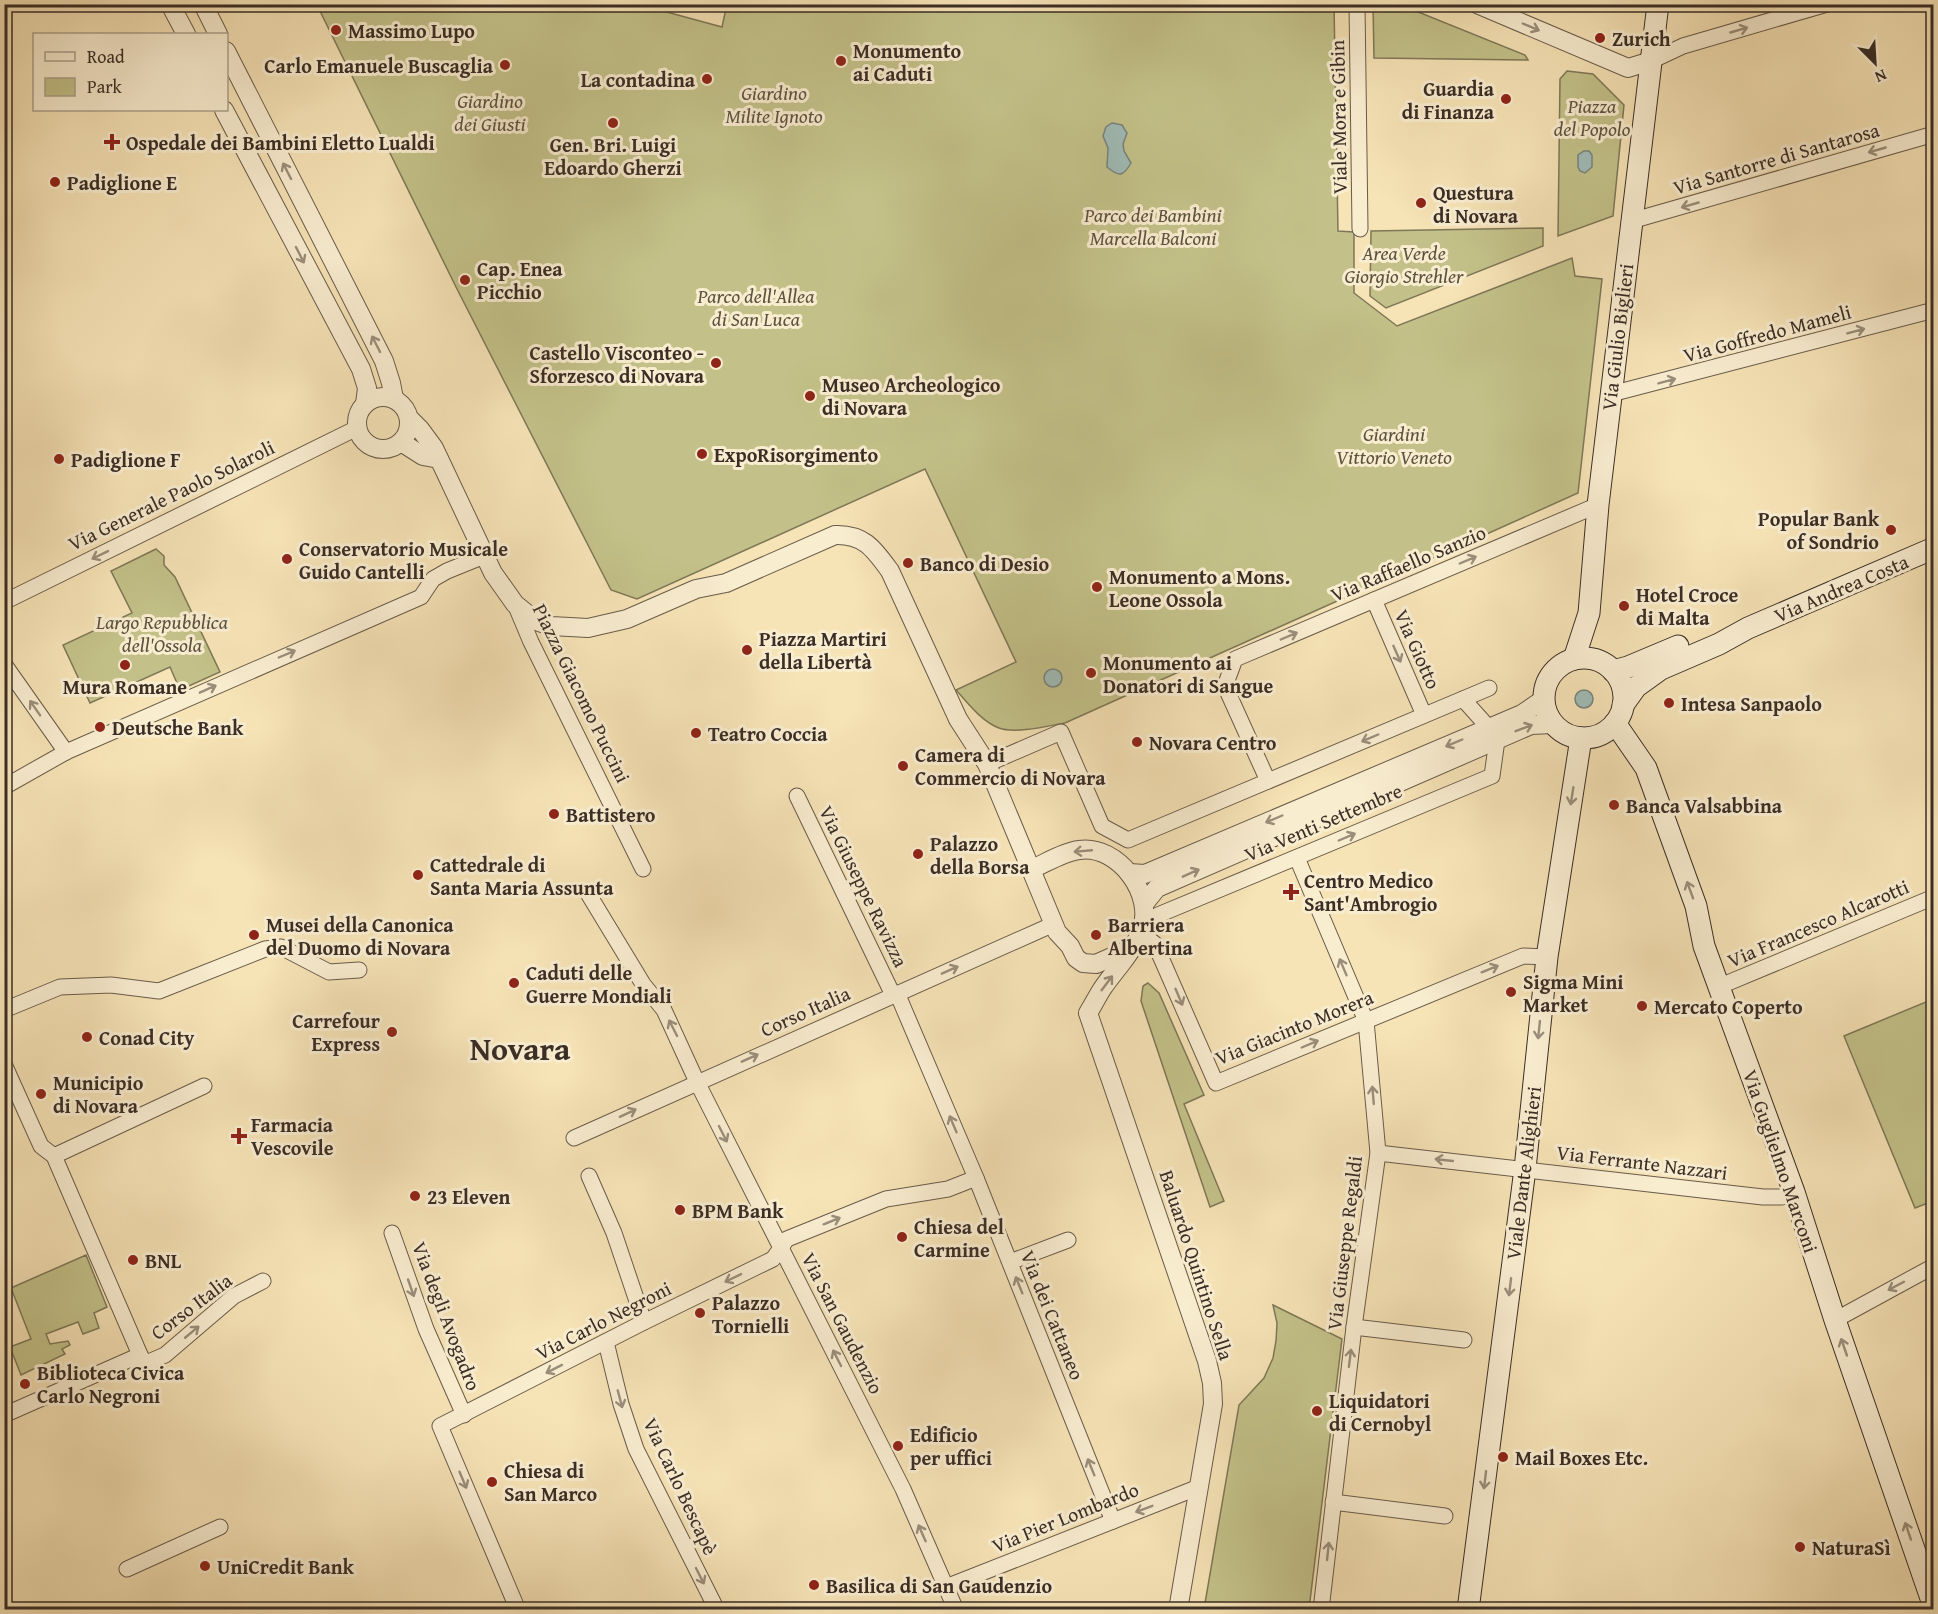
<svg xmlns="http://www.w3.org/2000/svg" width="1938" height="1614" font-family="'Gentium Book Plus',serif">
<rect width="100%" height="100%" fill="#f6e3b6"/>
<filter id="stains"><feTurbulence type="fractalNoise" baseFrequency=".00333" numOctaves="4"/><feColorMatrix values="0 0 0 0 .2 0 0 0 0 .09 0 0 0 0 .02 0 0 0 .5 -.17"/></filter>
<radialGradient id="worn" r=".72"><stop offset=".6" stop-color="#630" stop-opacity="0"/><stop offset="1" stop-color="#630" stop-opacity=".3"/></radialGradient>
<!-- green -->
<g fill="#c3c189" stroke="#7e7858" stroke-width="1.5">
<path d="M727 4 1334 5 1338 231 1354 232V293L1397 326 1572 258 1575 276 1602 279 1578 493 1065 723C1048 726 1015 734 999 728 981 721 968 703 956 690L1016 662 925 469 637 599 611 590 457 289 317 5H641L722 27Z"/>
<polygon points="1373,5 1401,5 1525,55 1528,60 1374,58"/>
<polygon points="1567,71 1593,74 1624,105 1613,216 1558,236 1560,79"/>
<polygon points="1543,228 1543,246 1386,308 1370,296 1371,231"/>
<polygon points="156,549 164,556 164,565 175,577 220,672 180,690 170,667 90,703 63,645 132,613 111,571"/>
<polygon points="1148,983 1159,993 1204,1095 1184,1104 1224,1201 1210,1207 1141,1001 1143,986"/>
<polygon points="1933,999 1933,1201 1915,1208 1844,1036"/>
<polygon points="86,1255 107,1307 94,1313 99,1328 83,1334 78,1322 46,1334 50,1344 68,1341 70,1345 62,1349 65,1354 21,1375 10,1347 31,1339 11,1288"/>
<polygon points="1273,1305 1342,1339 1309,1609 1204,1609 1239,1405 1264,1378 1273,1358 1276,1341 1277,1323"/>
</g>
<!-- water -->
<g fill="#a0bcb8" stroke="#77837e" stroke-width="1.5">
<path d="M1112 123 1122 125 1127 133 1123 144 1124 151 1131 163C1123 177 1119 177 1107 167L1108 148 1103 136 1106 127Z"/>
<polygon points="1584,151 1589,151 1592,155 1592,167 1585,173 1580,171 1578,167 1578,155"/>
<circle cx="1053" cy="678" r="9"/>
<circle cx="1584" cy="699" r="9"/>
</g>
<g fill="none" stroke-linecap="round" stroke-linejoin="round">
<defs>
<g id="minor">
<polyline points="1357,4 1360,229"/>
<polyline points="1651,61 1683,46 1827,4"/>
<polyline points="1631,221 1934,134"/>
<polyline points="1611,394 1934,310"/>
<polyline points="1374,600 1424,715"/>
<polyline points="4,602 357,428"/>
<polyline points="515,604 531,642 643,869"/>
<polyline points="4,664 66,752"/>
<polyline points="1463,699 1489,728"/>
<polyline points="987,764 1061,732 1102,826 1128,840 1489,688"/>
<polyline points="1268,781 1225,686 1235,659 1598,505"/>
<polyline points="4,787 66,752 421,597 433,579 447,571 484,556"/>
<polyline points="797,796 893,995"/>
<polyline points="1297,858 1366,1021 1378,1153 1354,1327 1321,1610"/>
<polyline points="589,895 643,984 664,1010 697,1082 903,1489 956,1610"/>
<polyline points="1142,930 1158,915 1492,776 1497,740"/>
<polyline points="1138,937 1150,940 1155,944 1216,1083 1523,956 1547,957"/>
<polyline points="1718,987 1934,897"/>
<polyline points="897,993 976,1178 1113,1521"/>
<polyline points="4,1010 60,987 111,985 159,991 265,949 281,947 329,972 359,970"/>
<polyline points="4,1064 41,1146 54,1156 144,1364 165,1355 234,1296 263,1281"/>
<polyline points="574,1138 1054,924"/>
<polyline points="1378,1153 1763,1197 1782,1197 1794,1192"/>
<polyline points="54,1156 204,1086"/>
<polyline points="589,1176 614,1233 644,1322"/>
<polyline points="392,1233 426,1329 464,1415"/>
<polyline points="1010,1262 1068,1240"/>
<polyline points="1835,1320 1934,1266"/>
<polyline points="1354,1327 1464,1340"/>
<polyline points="606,1342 621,1404 636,1449 717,1610"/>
<polyline points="4,1415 140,1355"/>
<polyline points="1333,1502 1445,1516"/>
<polyline points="127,1569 220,1527"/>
<polyline points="946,1587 1199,1487"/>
<polyline points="518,1610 440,1426 644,1322 773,1259 787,1239 886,1199 948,1189 976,1178"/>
</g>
<g id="tertiary">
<polyline points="170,4 186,34"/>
<polyline points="203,4 218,34"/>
<polyline points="1477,4 1628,68 1651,61"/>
<polyline points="226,51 384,361 391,383 394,399"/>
<polyline points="224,110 361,369 367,388 365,404"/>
<circle cx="383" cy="423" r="26"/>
<path d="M409 418 420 429 434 448 493 573 515 604 536 621 551 626 588 628 627 619 696 589 726 583 835 535C864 534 874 549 890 571L958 719 987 764 1057 932 1070 946 1076 958 1083 963 1096 964 1132 948"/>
<polyline points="401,442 423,456 439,459"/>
<path d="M1032 869C1046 863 1063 852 1079 850 1118 844 1156 895 1141 932 1132 953 1115 970 1102 989 1097 997 1093 1005 1088 1013L1207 1361 1212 1383 1213 1404 1178 1610"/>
<polyline points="1129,873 1145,874 1522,714 1544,699"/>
<polyline points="1144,904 1157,888 1531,725 1553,724"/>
</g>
<g id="secondary">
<circle cx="1584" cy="698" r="40"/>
<polyline points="1574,659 1589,613 1598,505 1658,4"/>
<polyline points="1613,671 1628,667 1678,646"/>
<polyline points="1623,705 1636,687 1661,669 1719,644 1748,628 1934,548"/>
<polyline points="1615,723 1646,768 1696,906 1704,946 1794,1192 1835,1320 1934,1607"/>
<polyline points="1468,1610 1525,1169 1547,957 1581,738"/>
</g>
</defs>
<!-- minor casing -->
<use href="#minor" stroke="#695b4a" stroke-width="17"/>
<!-- tertiary casing -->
<use href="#tertiary" stroke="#695b4a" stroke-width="20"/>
<!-- secondary casing -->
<use href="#secondary" stroke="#3a2e26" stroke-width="23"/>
<!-- minor -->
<use href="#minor" stroke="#f9edd0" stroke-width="15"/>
<!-- tertiary -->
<use href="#tertiary" stroke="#f9edd0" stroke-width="18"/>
<!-- secondary -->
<use href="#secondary" stroke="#f9edd0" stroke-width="21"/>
</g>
<!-- one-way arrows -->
<defs><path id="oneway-shaft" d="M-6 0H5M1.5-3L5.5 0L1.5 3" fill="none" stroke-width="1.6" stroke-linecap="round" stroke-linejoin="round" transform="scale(1.5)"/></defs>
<g stroke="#9a8e7b">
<use href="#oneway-shaft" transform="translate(1531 27) rotate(23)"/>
<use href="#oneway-shaft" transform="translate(1739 30) rotate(-16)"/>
<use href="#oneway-shaft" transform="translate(1877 150) rotate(164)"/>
<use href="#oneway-shaft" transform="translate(287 171) rotate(-117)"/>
<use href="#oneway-shaft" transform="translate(1690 205) rotate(164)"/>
<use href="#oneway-shaft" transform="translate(300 255) rotate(63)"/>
<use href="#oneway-shaft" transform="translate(1856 331) rotate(-15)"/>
<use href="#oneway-shaft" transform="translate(376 344) rotate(-117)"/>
<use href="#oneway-shaft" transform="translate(1667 381) rotate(-15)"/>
<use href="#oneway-shaft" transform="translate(100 555) rotate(154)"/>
<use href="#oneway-shaft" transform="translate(1468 560) rotate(-23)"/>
<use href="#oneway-shaft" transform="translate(1289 636) rotate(-23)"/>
<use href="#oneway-shaft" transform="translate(287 654) rotate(-23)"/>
<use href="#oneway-shaft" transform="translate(1397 654) rotate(66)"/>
<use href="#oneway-shaft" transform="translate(208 689) rotate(-24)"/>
<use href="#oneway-shaft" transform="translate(35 708) rotate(-125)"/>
<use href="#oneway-shaft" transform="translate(1524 728) rotate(-21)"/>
<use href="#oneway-shaft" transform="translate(1370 738) rotate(157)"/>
<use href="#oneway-shaft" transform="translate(1454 743) rotate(157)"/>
<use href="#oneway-shaft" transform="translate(1572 796) rotate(99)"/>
<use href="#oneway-shaft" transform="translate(1274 819) rotate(157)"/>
<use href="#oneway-shaft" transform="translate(1347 837) rotate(-23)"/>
<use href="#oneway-shaft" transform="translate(1083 851) rotate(175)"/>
<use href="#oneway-shaft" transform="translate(1191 873) rotate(-24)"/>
<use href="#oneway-shaft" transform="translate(1690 890) rotate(-110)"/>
<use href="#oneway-shaft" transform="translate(1343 967) rotate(-113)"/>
<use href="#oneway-shaft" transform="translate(1490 969) rotate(-22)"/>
<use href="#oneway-shaft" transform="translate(950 970) rotate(-24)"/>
<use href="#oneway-shaft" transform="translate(1107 983) rotate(-53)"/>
<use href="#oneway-shaft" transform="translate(1179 997) rotate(67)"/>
<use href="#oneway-shaft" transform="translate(673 1028) rotate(-117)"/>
<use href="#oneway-shaft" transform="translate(1539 1030) rotate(96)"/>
<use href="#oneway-shaft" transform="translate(1310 1044) rotate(-23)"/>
<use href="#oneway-shaft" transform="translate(750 1058) rotate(-24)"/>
<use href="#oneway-shaft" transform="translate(1373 1095) rotate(-95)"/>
<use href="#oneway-shaft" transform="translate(628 1113) rotate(-25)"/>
<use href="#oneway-shaft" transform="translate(953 1124) rotate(-113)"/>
<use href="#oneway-shaft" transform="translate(723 1134) rotate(63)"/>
<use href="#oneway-shaft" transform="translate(1444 1160) rotate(-174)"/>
<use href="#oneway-shaft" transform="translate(832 1221) rotate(-22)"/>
<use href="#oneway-shaft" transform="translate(733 1278) rotate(154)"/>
<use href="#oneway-shaft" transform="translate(1019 1285) rotate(-112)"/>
<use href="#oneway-shaft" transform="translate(1896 1286) rotate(152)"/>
<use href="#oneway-shaft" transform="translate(1510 1287) rotate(97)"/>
<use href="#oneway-shaft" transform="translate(411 1288) rotate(71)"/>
<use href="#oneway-shaft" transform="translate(192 1332) rotate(-40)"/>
<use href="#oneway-shaft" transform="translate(1844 1347) rotate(-109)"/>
<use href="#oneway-shaft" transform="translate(837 1358) rotate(-117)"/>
<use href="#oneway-shaft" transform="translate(1350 1358) rotate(-83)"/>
<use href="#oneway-shaft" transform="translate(554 1369) rotate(153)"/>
<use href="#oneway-shaft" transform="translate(620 1399) rotate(75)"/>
<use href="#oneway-shaft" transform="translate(1091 1467) rotate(-112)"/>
<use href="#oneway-shaft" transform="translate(463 1480) rotate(67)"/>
<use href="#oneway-shaft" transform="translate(1485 1480) rotate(97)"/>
<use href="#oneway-shaft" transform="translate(1144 1509) rotate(159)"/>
<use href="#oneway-shaft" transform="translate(1908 1531) rotate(-109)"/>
<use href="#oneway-shaft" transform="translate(922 1533) rotate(-114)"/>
<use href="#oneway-shaft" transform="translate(1328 1551) rotate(-84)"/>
<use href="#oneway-shaft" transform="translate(700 1576) rotate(63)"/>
</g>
<!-- markers -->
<g fill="#8f2418" stroke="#f9edd0" stroke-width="2">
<circle cx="336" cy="30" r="6"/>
<circle cx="1600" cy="38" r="6"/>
<circle cx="841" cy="61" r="6"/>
<circle cx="505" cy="65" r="6"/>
<circle cx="707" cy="79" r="6"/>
<circle cx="1506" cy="99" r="6"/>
<circle cx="613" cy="123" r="6"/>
<path d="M109 133h6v6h6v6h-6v6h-6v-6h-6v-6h6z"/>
<circle cx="55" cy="182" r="6"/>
<circle cx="1421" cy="203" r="6"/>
<circle cx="465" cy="280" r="6"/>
<circle cx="716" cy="363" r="6"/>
<circle cx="810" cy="396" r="6"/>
<circle cx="702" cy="454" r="6"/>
<circle cx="59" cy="459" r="6"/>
<circle cx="1891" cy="530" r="6"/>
<circle cx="287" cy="559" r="6"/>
<circle cx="908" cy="563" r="6"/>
<circle cx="1097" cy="587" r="6"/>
<circle cx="1624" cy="606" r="6"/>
<circle cx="747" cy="650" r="6"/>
<circle cx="125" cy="665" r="6"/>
<circle cx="1091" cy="673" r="6"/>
<circle cx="1669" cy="703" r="6"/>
<circle cx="100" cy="727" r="6"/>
<circle cx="696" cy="733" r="6"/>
<circle cx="1137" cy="742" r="6"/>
<circle cx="903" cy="766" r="6"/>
<circle cx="1614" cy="805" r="6"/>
<circle cx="554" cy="814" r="6"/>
<circle cx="918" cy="854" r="6"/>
<circle cx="418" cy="875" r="6"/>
<path d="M1288 883h6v6h6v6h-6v6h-6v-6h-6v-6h6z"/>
<circle cx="254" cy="935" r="6"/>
<circle cx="1096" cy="935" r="6"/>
<circle cx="514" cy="983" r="6"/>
<circle cx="1511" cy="992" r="6"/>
<circle cx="1642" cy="1006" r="6"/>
<circle cx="392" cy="1032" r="6"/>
<circle cx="87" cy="1037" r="6"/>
<circle cx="41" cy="1094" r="6"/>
<path d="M236 1127h6v6h6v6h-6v6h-6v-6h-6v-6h6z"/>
<circle cx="415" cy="1196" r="6"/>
<circle cx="680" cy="1210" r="6"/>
<circle cx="902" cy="1237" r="6"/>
<circle cx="133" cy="1260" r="6"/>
<circle cx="700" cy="1313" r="6"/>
<circle cx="25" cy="1384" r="6"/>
<circle cx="1317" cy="1411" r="6"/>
<circle cx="898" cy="1446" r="6"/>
<circle cx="1503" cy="1457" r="6"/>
<circle cx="492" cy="1482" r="6"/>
<circle cx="1800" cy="1547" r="6"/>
<circle cx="205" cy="1566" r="6"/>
<circle cx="814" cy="1585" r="6"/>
</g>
<g text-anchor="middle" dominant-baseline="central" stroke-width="6" stroke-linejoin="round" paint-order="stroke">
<!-- poi labels -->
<g font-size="20" font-weight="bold" fill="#3a2e26" stroke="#f9edd0" text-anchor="start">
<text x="348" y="30">Massimo Lupo</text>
<text x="1612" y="38">Zurich</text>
<text x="853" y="50">Monumento<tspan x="853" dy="23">ai Caduti</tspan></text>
<text x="493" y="65" text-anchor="end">Carlo Emanuele Buscaglia</text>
<text x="695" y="79" text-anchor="end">La contadina</text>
<text x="1494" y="88" text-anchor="end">Guardia<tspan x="1494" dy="23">di Finanza</tspan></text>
<text x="126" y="142">Ospedale dei Bambini Eletto Lualdi</text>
<text x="613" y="144" text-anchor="middle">Gen. Bri. Luigi<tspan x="613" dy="23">Edoardo Gherzi</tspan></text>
<text x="67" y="182">Padiglione E</text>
<text x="1433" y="192">Questura<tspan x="1433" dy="23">di Novara</tspan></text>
<text x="477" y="268">Cap. Enea<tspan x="477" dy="23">Picchio</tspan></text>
<text x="704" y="352" text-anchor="end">Castello Visconteo -<tspan x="704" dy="23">Sforzesco di Novara</tspan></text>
<text x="822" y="384">Museo Archeologico<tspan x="822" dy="23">di Novara</tspan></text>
<text x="714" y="454">ExpoRisorgimento</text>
<text x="71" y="459">Padiglione F</text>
<text x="1879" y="518" text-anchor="end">Popular Bank<tspan x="1879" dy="23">of Sondrio</tspan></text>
<text x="299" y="548">Conservatorio Musicale<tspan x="299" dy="23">Guido Cantelli</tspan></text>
<text x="920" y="563">Banco di Desio</text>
<text x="1109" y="576">Monumento a Mons.<tspan x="1109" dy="23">Leone Ossola</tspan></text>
<text x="1636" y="594">Hotel Croce<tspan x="1636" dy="23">di Malta</tspan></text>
<text x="759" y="638">Piazza Martiri<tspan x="759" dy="23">della Libertà</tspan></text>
<text x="1103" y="662">Monumento ai<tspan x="1103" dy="23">Donatori di Sangue</tspan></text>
<text x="125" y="686" text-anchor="middle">Mura Romane</text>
<text x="1681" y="703">Intesa Sanpaolo</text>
<text x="112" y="727">Deutsche Bank</text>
<text x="708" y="733">Teatro Coccia</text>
<text x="1149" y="742">Novara Centro</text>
<text x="915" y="754">Camera di<tspan x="915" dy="23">Commercio di Novara</tspan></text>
<text x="1626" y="805">Banca Valsabbina</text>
<text x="566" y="814">Battistero</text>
<text x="930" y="843">Palazzo<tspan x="930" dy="23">della Borsa</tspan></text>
<text x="430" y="864">Cattedrale di<tspan x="430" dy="23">Santa Maria Assunta</tspan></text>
<text x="1304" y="880">Centro Medico<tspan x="1304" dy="23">Sant'Ambrogio</tspan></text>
<text x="266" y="924">Musei della Canonica<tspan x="266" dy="23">del Duomo di Novara</tspan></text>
<text x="1108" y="924">Barriera<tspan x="1108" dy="23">Albertina</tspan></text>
<text x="526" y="972">Caduti delle<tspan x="526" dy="23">Guerre Mondiali</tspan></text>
<text x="1523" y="981">Sigma Mini<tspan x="1523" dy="23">Market</tspan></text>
<text x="1654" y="1006">Mercato Coperto</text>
<text x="380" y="1020" text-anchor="end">Carrefour<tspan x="380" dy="23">Express</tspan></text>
<text x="99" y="1037">Conad City</text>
<text x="53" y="1082">Municipio<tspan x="53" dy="23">di Novara</tspan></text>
<text x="251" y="1124">Farmacia<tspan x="251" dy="23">Vescovile</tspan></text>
<text x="427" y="1196">23 Eleven</text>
<text x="692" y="1210">BPM Bank</text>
<text x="914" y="1226">Chiesa del<tspan x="914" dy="23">Carmine</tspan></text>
<text x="145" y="1260">BNL</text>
<text x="712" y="1302">Palazzo<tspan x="712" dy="23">Tornielli</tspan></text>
<text x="37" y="1372">Biblioteca Civica<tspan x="37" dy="23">Carlo Negroni</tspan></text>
<text x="1329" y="1400">Liquidatori<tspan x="1329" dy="23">di Cernobyl</tspan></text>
<text x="910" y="1434">Edificio<tspan x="910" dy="23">per uffici</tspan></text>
<text x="1515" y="1457">Mail Boxes Etc.</text>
<text x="504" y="1470">Chiesa di<tspan x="504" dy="23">San Marco</tspan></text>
<text x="1812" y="1547">NaturaSì</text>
<text x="217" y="1566">UniCredit Bank</text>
<text x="826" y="1585">Basilica di San Gaudenzio</text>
</g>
<!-- park labels -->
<g font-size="20" font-style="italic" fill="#5c533f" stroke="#f9edd0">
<text x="774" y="92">Giardino<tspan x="774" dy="23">Milite Ignoto</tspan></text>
<text x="490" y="100">Giardino<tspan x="490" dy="23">dei Giusti</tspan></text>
<text x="1592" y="105">Piazza<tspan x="1592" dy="23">del Popolo</tspan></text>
<text x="1153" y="214">Parco dei Bambini<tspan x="1153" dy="23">Marcella Balconi</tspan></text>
<text x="1404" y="252">Area Verde<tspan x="1404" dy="23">Giorgio Strehler</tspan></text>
<text x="756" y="295">Parco dell'Allea<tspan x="756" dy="23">di San Luca</tspan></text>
<text x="1394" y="433">Giardini<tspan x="1394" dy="23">Vittorio Veneto</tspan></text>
<text x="162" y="621">Largo Repubblica<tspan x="162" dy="23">dell'Ossola</tspan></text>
</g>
<!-- street labels -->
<g font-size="20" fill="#3a2e26" stroke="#f9edd0">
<text transform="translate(1338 117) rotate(-91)">Viale Mora e Gibin</text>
<text transform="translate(1776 158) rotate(-16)">Via Santorre di Santarosa</text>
<text transform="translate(1767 333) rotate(-15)">Via Goffredo Mameli</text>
<text transform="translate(1617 337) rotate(-83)">Via Giulio Biglieri</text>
<text transform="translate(171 495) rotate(-26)">Via Generale Paolo Solaroli</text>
<text transform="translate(1408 563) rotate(-23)">Via Raffaello Sanzio</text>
<text transform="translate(1841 588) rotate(-23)">Via Andrea Costa</text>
<text transform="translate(1418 649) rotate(66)">Via Giotto</text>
<text transform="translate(582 693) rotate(64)">Piazza Giacomo Puccini</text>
<text transform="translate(1323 822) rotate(-23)">Via Venti Settembre</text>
<text transform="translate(864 886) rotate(64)">Via Giuseppe Ravizza</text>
<text transform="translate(1818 923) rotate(-23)">Via Francesco Alcarotti</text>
<text transform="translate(805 1011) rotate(-24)">Corso Italia</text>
<text transform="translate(1294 1027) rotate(-22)">Via Giacinto Morera</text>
<text transform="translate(1781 1161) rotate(71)">Via Guglielmo Marconi</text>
<text transform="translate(1642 1162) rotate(7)">Via Ferrante Nazzari</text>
<text transform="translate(1523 1173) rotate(-83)">Viale Dante Alighieri</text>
<text transform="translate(1344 1243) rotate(-83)">Via Giuseppe Regaldi</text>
<text transform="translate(1197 1265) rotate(72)">Baluardo Quintino Sella</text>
<text transform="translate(191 1306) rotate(-37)">Corso Italia</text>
<text transform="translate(1053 1315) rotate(68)">Via dei Cattaneo</text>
<text transform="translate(447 1316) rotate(69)">Via degli Avogadro</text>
<text transform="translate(603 1320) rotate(-27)">Via Carlo Negroni</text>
<text transform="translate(843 1323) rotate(63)">Via San Gaudenzio</text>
<text transform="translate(681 1486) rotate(65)">Via Carlo Bescapè</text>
<text transform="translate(1065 1517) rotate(-22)">Via Pier Lombardo</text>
</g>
<!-- town labels -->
<g font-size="32" font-weight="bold" fill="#3a2e26" stroke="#f9edd0">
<text x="520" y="1048">Novara</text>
</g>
</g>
<!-- margin -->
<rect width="1938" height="1614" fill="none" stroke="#f6e3b6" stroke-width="24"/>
<rect x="6" y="6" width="1926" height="1602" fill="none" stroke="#3a2e26" stroke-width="3"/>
<rect x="12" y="12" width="1914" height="1590" fill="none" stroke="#3a2e26" stroke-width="1.5"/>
<!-- legend -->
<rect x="33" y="33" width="195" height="78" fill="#f9edd0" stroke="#ada18c" stroke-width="1.5"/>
<rect x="45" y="52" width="30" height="9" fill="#f9edd0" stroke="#ada18c" stroke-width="1.5"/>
<text x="87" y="63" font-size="18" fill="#3a2e26">Road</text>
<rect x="45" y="78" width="30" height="18" fill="#c3c189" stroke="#ada18c" stroke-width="1.5"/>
<text x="87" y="93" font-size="18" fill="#3a2e26">Park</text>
<!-- north arrow -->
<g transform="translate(1875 63) rotate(156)" stroke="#f9edd0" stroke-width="4.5" paint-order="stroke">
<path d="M0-4.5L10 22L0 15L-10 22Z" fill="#3a2e26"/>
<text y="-9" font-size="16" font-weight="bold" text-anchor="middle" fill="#3a2e26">N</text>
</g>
<rect width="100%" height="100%" filter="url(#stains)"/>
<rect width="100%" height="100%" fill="url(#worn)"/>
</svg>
